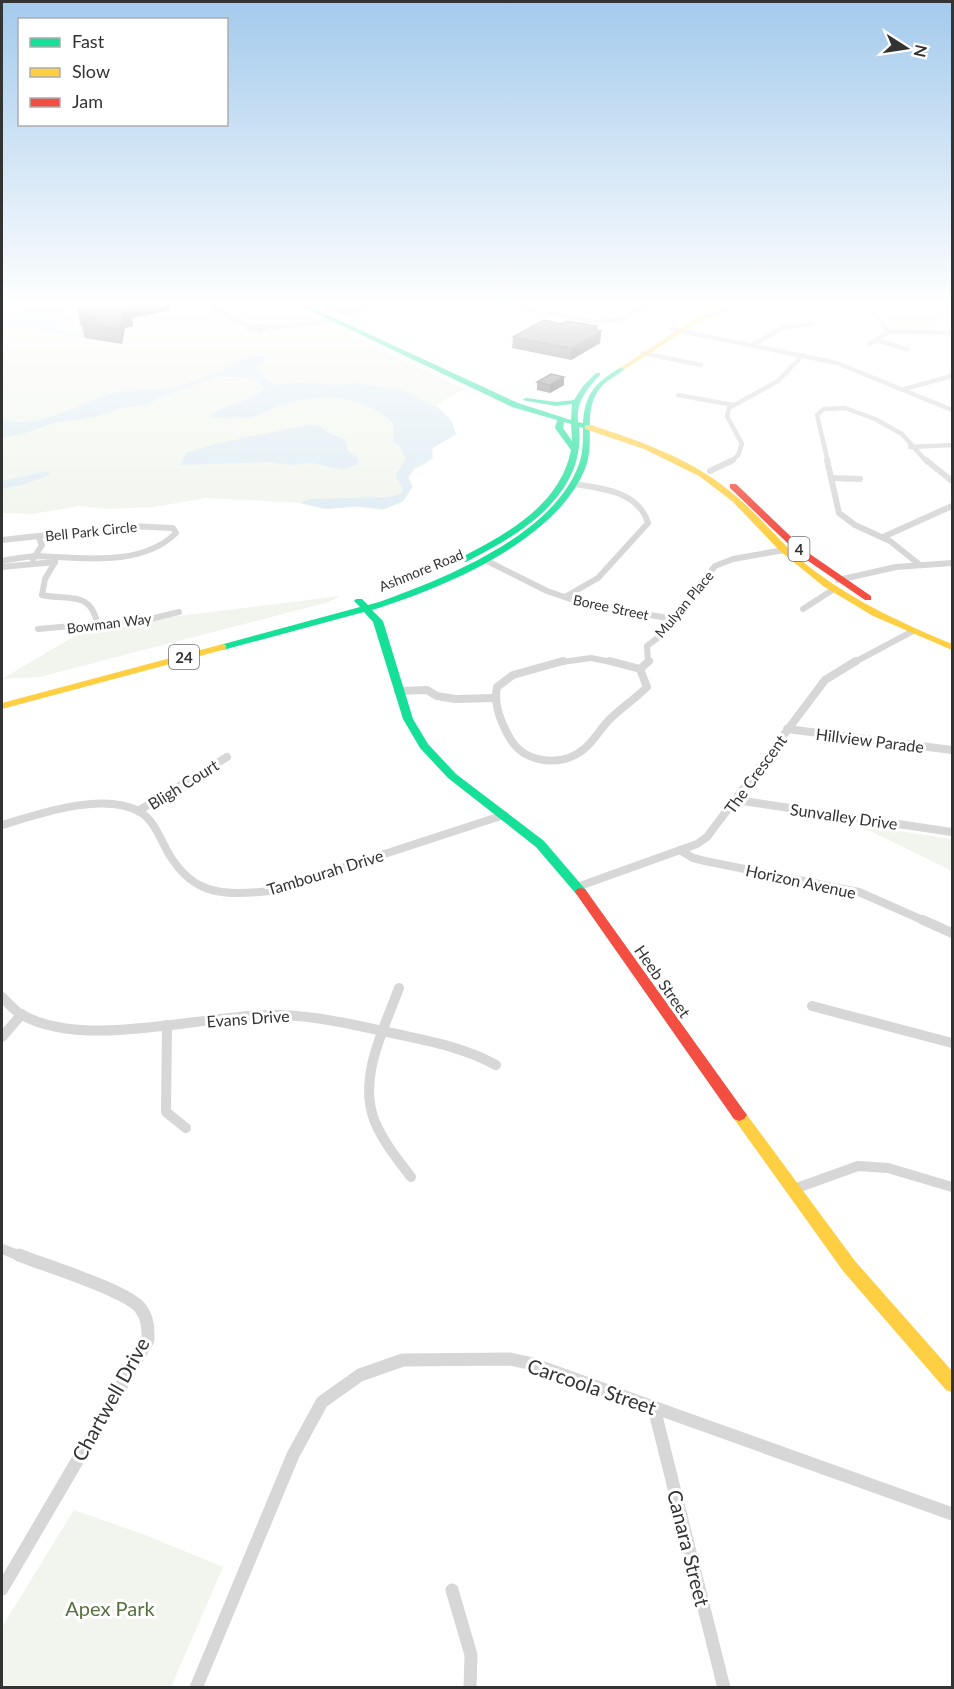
<svg xmlns="http://www.w3.org/2000/svg" width="954" height="1689" font-family="Lato,sans-serif">
<rect width="100%" height="100%" fill="#fff"/>
<!-- green -->
<g fill="#f1f5ed">
<path d="M2 306H291L464 389 436 405 450 418 456 435 433 448C436 467 417 462 409 478L413 486 403 502 382 510 355 507 322 509 300 503 206 498 153 507 109 509 79 506 32 514 2 513Z"/>
<polygon points="327,306 410,306 356,318"/>
<polygon points="877,306 910,306 952,319 941,319 935,328 897,328 893,326"/>
<polygon points="340,596 329,602 39,677 2,679 90,627"/>
<polygon points="866,826 952,839 952,871 864,828"/>
<polygon points="74,1510 145,1535 223,1567 171,1687 2,1687 2,1627"/>
</g>
<!-- water -->
<g fill="#ddebf3">
<polygon points="38,306 57,306 65,309 57,316 58,323 55,330 73,331 85,328 89,336 83,338 2,324 2,319 21,308"/>
<path d="M260 356 267 358 256 369 273 385 302 383 338 385 353 383 399 389 437 407 452 422 456 434 431 449 433 458 414 468 408 477 412 487 403 501 384 509 358 506 328 509 300 503 309 499 389 497 402 493 403 489C392 469 395 478 406 459L400 447 393 441 394 426 391 421C360 394 321 393 282 405 271 408 263 414 252 417 238 419 224 418 210 417 220 404 251 403 265 388L253 378 218 376 160 397 149 404 126 407 95 417 53 423 23 434 2 438V419C44 432 80 399 120 392 139 388 161 393 179 386 193 381 208 376 222 370 237 364 243 356 260 356Z"/>
<polygon points="308,425 320,426 328,433 345,439 348,451 359,459 358,464 344,470 313,463 290,465 269,462 180,465 186,453 215,444"/>
<polygon points="47,471 50,475 25,484 2,489 2,481"/>
</g>
<g fill="none" stroke-linecap="round" stroke-linejoin="round">
<!-- street-far4 -->
<g stroke="#d7d7d7" stroke-width="4.5">
<polyline points="509,306 597,322 621,319 646,306"/>
<polyline points="869,306 889,332 869,344"/>
<polyline points="213,309 249,326"/>
<polyline points="326,310 345,312 368,306"/>
<polyline points="268,327 259,331 247,328 255,325 277,327 336,321"/>
<polyline points="671,329 837,363 952,410"/>
<polyline points="888,331 952,333"/>
<polyline points="876,340 907,349"/>
<polyline points="753,345 784,327 813,324"/>
<polyline points="643,353 701,365"/>
<polyline points="904,389 952,376"/>
<polyline points="678,395 733,405"/>
<polyline points="910,447 952,445"/>
<polyline points="731,462 738,455 742,444 727,416 729,408 778,381 803,355"/>
<polyline points="828,462 817,415 824,409 845,408 875,419 902,434 927,462"/>
</g>
<!-- street-far3 -->
<g stroke="#d7d7d7" stroke-width="6">
<polyline points="827,460 839,513 855,525 890,541 920,565"/>
<polyline points="926,460 952,481"/>
<polyline points="710,471 733,460"/>
<polyline points="832,478 860,479"/>
<polyline points="883,537 952,506"/>
<path d="M2 540 130 526 173 528 176 533C142 567 83 558 39 556 27 556 14 559 2 561"/>
<polyline points="33,559 42,545 38,536"/>
<polyline points="485,560 547,591 582,603 673,619"/>
<path d="M55 562 45 579 42 595C67 601 91 590 97 623"/>
<polyline points="2,567 55,562"/>
<polyline points="838,580 896,567 952,563"/>
<path d="M565 597 598 578 648 523C639 492 602 488 574 484"/>
<polyline points="803,609 834,589"/>
<polyline points="38,629 150,619 179,612"/>
<polyline points="555,663 591,658 616,663"/>
<polyline points="648,663 647,646 664,633 715,566 733,559 784,550"/>
<polyline points="853,663 913,631"/>
</g>
<!-- street-far2 -->
<g stroke="#d7d7d7" stroke-width="8">
<path d="M563 661 513 675 497 687C493 705 502 725 511 740 526 764 563 767 584 749 595 740 601 727 612 717 623 707 636 698 647 687L640 669"/>
<polyline points="610,661 640,669"/>
<polyline points="640,669 649,661"/>
<polyline points="398,691 427,690 437,696 455,699 495,698"/>
<polyline points="787,729 952,750"/>
<polyline points="736,800 952,832"/>
<polyline points="138,811 227,757"/>
<path d="M2 825C39 814 104 791 140 812 152 819 158 833 164 845 189 895 219 896 271 891L504 815"/>
<polyline points="680,850 693,858 705,861 859,892 927,922"/>
<polyline points="577,887 697,844 707,837 825,680 856,661"/>
</g>
<!-- street-far1 -->
<g stroke="#d7d7d7" stroke-width="10">
<polyline points="923,920 952,933"/>
<path d="M399 988C384 1029 357 1079 375 1122 384 1143 398 1160 411 1177"/>
<path d="M2 997C8 1003 15 1011 22 1015 89 1051 205 1013 280 1015 318 1016 355 1025 392 1033 428 1041 463 1047 496 1065"/>
<polyline points="812,1006 952,1043"/>
<polyline points="167,1025 166,1112 186,1128"/>
<polyline points="2,1037 22,1014"/>
<polyline points="794,1189 858,1166 888,1168 952,1187"/>
<polyline points="2,1249 23,1257"/>
</g>
<!-- street -->
<g stroke="#d7d7d7" stroke-width="13">
<polyline points="654,1408 724,1688"/>
<path d="M2 1589 148 1340C148 1328 148 1319 141 1309 129 1291 43 1265 19 1255"/>
<polyline points="452,1590 471,1655 470,1688"/>
<polyline points="196,1688 293,1455 322,1402 360,1375 403,1360 510,1359 533,1364 952,1514"/>
</g>
<!-- fast -->
<path fill="#16e098" fill-rule="evenodd" d="M301 306H308L518 403 571 420 572 404 556 406 522 400 526 398 556 402 574 400 583 386 596 373H600V375C587 389 576 401 578 422L583 423C585 392 596 383 621 367L626 368C617 376 605 380 598 391 583 413 595 441 586 466 559 540 443 588 372 610L383 621 413 719 428 744 456 774 544 841 585 889 587 892 585 895H577L536 847 448 778 420 748 403 719 373 622 364 612 223 650 218 647 220 645 360 607 354 601 356 599H362L368 605 379 602C444 579 554 535 579 464 583 453 583 440 583 428L579 427C586 496 519 535 466 562H460V558C506 534 560 506 571 450L555 428 557 420 512 407ZM564 422 571 424 572 441 563 428Z"/>
<!-- slow -->
<g fill="#ffcf43" fill-rule="evenodd">
<polygon points="729,306 736,306 696,323 625,369 620,368 692,321"/>
<path d="M585 425H591C643 442 695 460 737 497 765 521 786 550 816 572 858 603 904 624 952 644V650L873 616 823 586 780 551 732 501 699 476 644 449 585 429Z"/>
<polygon points="223,644 226,645 226,649 2,709 2,703"/>
<polygon points="739,1109 744,1111 855,1261 952,1371 952,1392 946,1390 843,1271 734,1119 731,1115 734,1111"/>
</g>
<!-- jam -->
<g fill="#f24e42" fill-rule="evenodd">
<polygon points="730,484 736,484 807,552 871,596 871,600 865,600 801,556 730,488"/>
<polygon points="581,888 585,889 744,1111 747,1115 744,1119 739,1121 734,1119 577,895 575,892 577,889"/>
</g>
</g>
<!-- wall -->
<g fill="#6f6f6f">
<polygon points="82,306 169,306 170,310 132,318 133,326 125,328 122,344 85,338 82,326 80,325 78,310"/>
<polygon points="562,324 597,326 597,330 601,331 600,343 571,360 512,348 513,337"/>
<polygon points="564,377 564,385 550,393 537,390 537,382"/>
</g>
<!-- shaded-wall -->
<g fill="#5a5a5a">
<polygon points="121,306 169,306 170,310 132,318 133,326 125,328 122,344 120,329"/>
<polygon points="597,326 596,334 601,331 600,343 571,360 572,349 592,329"/>
<polygon points="564,377 564,385 550,393 550,385"/>
</g>
<!-- building -->
<g fill="#818181" stroke="#5a5a5a" stroke-width="1.5">
<polygon points="82,306 122,306 130,311 123,313 120,329 82,324 95,320 78,310"/>
<polygon points="544,320 562,324 567,321 597,326 592,329 601,331 572,349 513,337"/>
<polygon points="551,374 564,377 550,385 537,382"/>
</g>
<!-- sky -->
<linearGradient id="sky" x2="0" y2="1"><stop stop-color="#a3caec"/><stop offset="0.56" stop-color="#fff"/><stop offset="1" stop-color="#fff" stop-opacity="0"/></linearGradient>
<rect width="954" height="542" fill="url(#sky)"/>
<g text-anchor="middle" dominant-baseline="central" stroke-width="6" stroke-linejoin="round" paint-order="stroke">
<!-- far-street labels -->
<g font-size="14" fill="#333" stroke="#fff">
<text transform="translate(91 531) rotate(-6)">Bell Park Circle</text>
<text transform="translate(421 570) rotate(-22)">Ashmore Road</text>
<text transform="translate(684 604) rotate(-50)">Mulyan Place</text>
<text transform="translate(611 607) rotate(12)">Boree Street</text>
<text transform="translate(109 623) rotate(-7)">Bowman Way</text>
</g>
<!-- shield labels -->
<g fill="#fff" stroke="#707070" stroke-width="1.5">
<rect x="788.5" y="537" width="21" height="24" rx="4.5"/>
<rect x="169" y="645" width="30" height="24" rx="4.5"/>
</g>
<g font-size="15" font-weight="bold" fill="#333">
<text x="799" y="549">4</text>
<text x="184" y="657">24</text>
</g>
<!-- street labels -->
<g font-size="16" fill="#333" stroke="#fff">
<text transform="translate(870 740) rotate(7)">Hillview Parade</text>
<text transform="translate(755 774) rotate(-54)">The Crescent</text>
<text transform="translate(183 784) rotate(-32)">Bligh Court</text>
<text transform="translate(844 816) rotate(8)">Sunvalley Drive</text>
<text transform="translate(325 872) rotate(-17)">Tambourah Drive</text>
<text transform="translate(801 881) rotate(12)">Horizon Avenue</text>
<text transform="translate(663 981) rotate(55)">Heeb Street</text>
<text transform="translate(248 1018) rotate(-4)">Evans Drive</text>
</g>
<!-- near-street labels -->
<g font-size="20" fill="#333" stroke="#fff">
<text transform="translate(592 1386) rotate(19)">Carcoola Street</text>
<text transform="translate(110 1399) rotate(-61)">Chartwell Drive</text>
<text transform="translate(689 1548) rotate(76)">Canara Street</text>
</g>
<!-- near-park labels -->
<g font-size="20" fill="#56703f" stroke="#fff">
<text x="110" y="1608">Apex Park</text>
</g>
</g>
<!-- border -->
<rect width="954" height="1689" fill="none" stroke="#333333" stroke-width="6"/>
<!-- legend -->
<rect x="18" y="18" width="210" height="108" fill="#ffffff" stroke="#adadad" stroke-width="1.5"/>
<rect x="30" y="38" width="30" height="9" fill="#16e098" stroke="#adadad" stroke-width="1.5"/>
<text x="72" y="48" font-size="18" fill="#333333">Fast</text>
<rect x="30" y="68" width="30" height="9" fill="#ffcf43" stroke="#adadad" stroke-width="1.5"/>
<text x="72" y="78" font-size="18" fill="#333333">Slow</text>
<rect x="30" y="98" width="30" height="9" fill="#f24e42" stroke="#adadad" stroke-width="1.5"/>
<text x="72" y="108" font-size="18" fill="#333333">Jam</text>
<!-- north arrow -->
<g transform="translate(906 48) rotate(102)" stroke="#ffffff" stroke-width="4.5" paint-order="stroke">
<path d="M0-4.5L10 22L0 15L-10 22Z" fill="#333333"/>
<text y="-9" font-size="16" font-weight="bold" text-anchor="middle" fill="#333333">N</text>
</g>
</svg>
